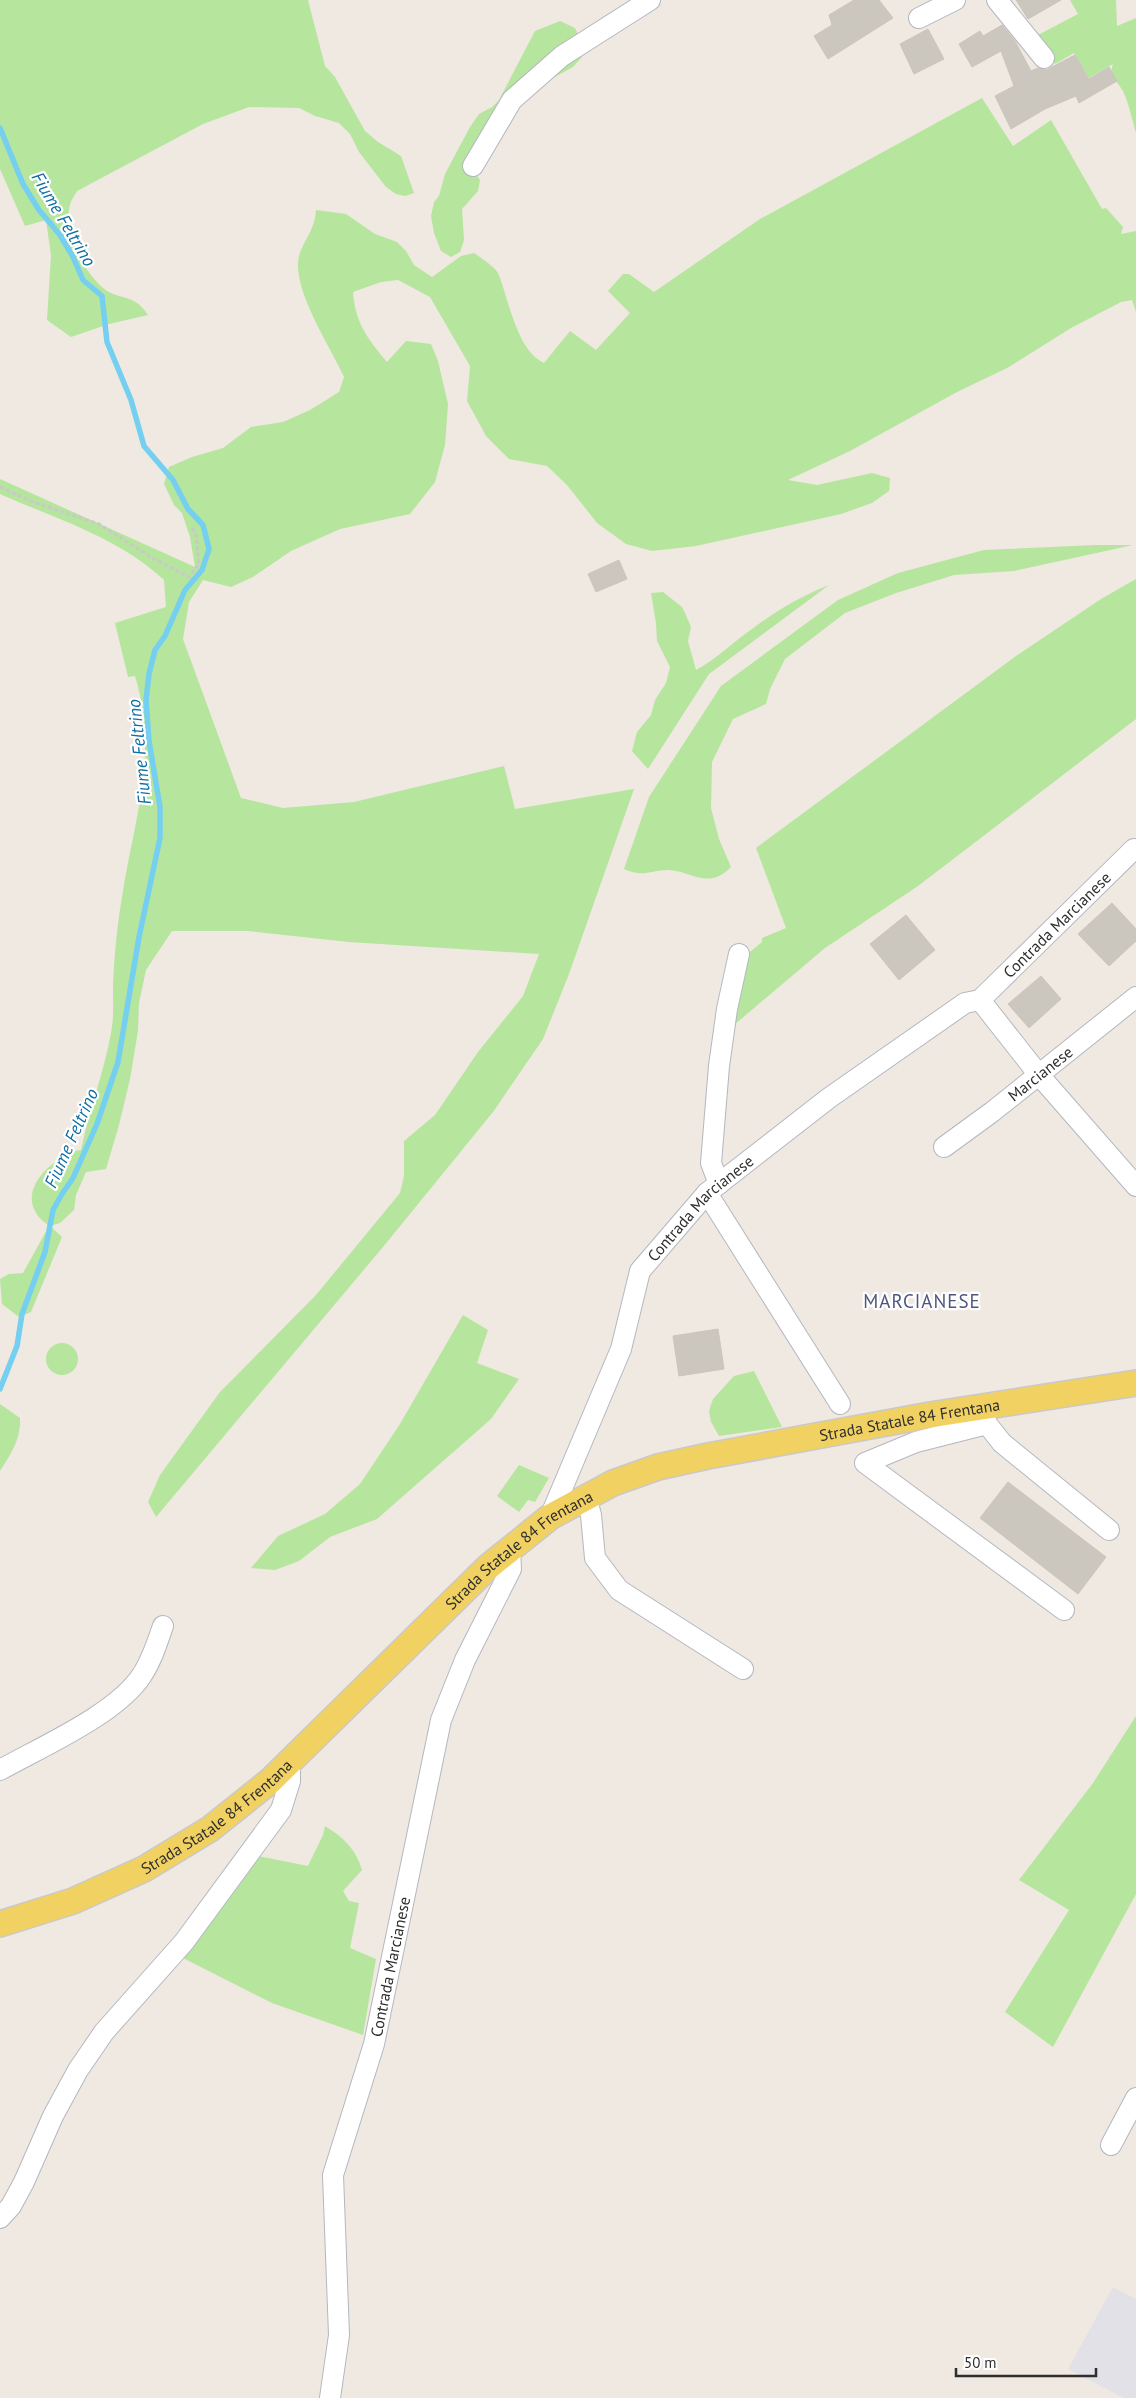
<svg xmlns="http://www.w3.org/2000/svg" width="1136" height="2398" font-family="'PT Sans',sans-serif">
<rect width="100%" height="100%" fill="#efe9e1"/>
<!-- industrial -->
<polygon fill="#e3e1e8" points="1113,2287 1136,2299 1136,2398 1124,2398 1068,2369"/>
<!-- green -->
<g fill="#b6e59e">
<path d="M0 0H308L325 66 335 77 365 131 378 142 401 156 414 193 405 196 396 194 386 187 359 152 350 134 339 123 315 116 299 108 249 107 203 124 77 191C75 195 71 200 70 205 63 231 83 271 103 288 119 301 133 292 148 315L109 324 71 337 47 320 51 255 46 220 25 226 0 169Z"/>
<path d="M1070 0H1116L1117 26 1136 18V133C1132 119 1129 104 1123 91 1118 82 1108 75 1113 64L1089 78 1074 53 1055 64 1038 35 1078 14Z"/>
<polygon points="560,21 575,28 584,48 582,57 573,67 531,90 473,170 480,180 478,191 462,209 464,240 460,252 451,257 441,251 434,233 431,216 434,202 439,196 445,174 470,127 479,114 492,107 499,100 535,31"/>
<path d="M982 98 1013 146 1051 120 1102 209 1106 208 1123 227 1121 234 1136 231V312L1132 300 1121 302 1071 328 1007 368 957 392 850 451 788 480 817 485 872 473 890 478 889 491 872 503 841 514 696 546 652 551 626 544 597 523 567 485 547 466 509 459 486 436 467 401 470 366 430 297 398 280 381 282 353 292C355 323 368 339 387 362L406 341 431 344 438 361 448 404 445 445 435 482 410 514 340 529 291 551 253 577 231 587 203 580 189 602 183 639 241 798 283 808 354 802 504 766 515 809 634 789 569 974 543 1039 493 1112 383 1247 156 1517 148 1502 160 1475 220 1392 316 1295 400 1193 404 1176V1141L435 1115 478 1052 523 996 539 954 349 942 248 931H172L146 970 139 1003 138 1031 130 1079 119 1125 106 1169 86 1172 76 1195 74 1210 60 1223 50 1226 62 1237 31 1312 19 1317 2 1304 0 1279 9 1274 23 1273 49 1226C46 1223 41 1220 38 1216 22 1195 40 1172 57 1161 65 1155 71 1151 81 1150 89 1111 104 1072 111 1033 114 1018 113 1002 113 987 114 958 117 926 122 897 134 818 159 757 135 676L128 677 115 623 166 607 164 580C118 537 56 519 0 494V479L195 567 190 537 182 513 174 505 164 484 169 467 192 457 223 448 251 427 283 422 310 410 339 392 344 377C331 348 291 288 299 256 304 239 315 230 316 210L346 214 375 234 397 242 406 251 414 265 432 277 461 256 474 253C481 258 494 266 498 273 509 299 516 350 544 363L570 331 596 350 630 313 608 291 623 274H629L654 292 760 219Z"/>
<path d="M1096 545H1133L1014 571 954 575 896 593 845 613 785 659 770 689 766 704 733 719 712 762 711 808 719 839 731 867C709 890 693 872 669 870 650 870 643 878 624 869L649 797 721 686 838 600 898 573 984 550Z"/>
<polygon points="1136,579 1136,719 918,886 825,948 734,1025 745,956 762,942 762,938 786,928 756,848 1016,656 1101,599"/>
<path d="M829 585 709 674 648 769 632 751 637 732 651 715 655 700 666 683 670 667 657 641 656 623 651 593 663 592 682 607 685 613 691 627 688 641 696 670C717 659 733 642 752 629 776 611 801 596 829 585Z"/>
<polygon points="463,1315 488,1330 477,1363 519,1379 491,1419 377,1519 330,1537 299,1561 275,1570 251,1568 278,1536 325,1514 360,1484 400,1424"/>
<circle cx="62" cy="1359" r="16"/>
<polygon points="754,1371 782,1427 719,1436 711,1422 709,1411 713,1399 734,1376"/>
<path d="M0 1404 20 1418C21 1439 11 1454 0 1471Z"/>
<polygon points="519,1465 549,1478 535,1502 528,1500 519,1512 497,1496"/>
<polygon points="1136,1716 1136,1894 1053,2047 1005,2012 1069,1910 1019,1880 1093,1783"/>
<path d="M325 1826C343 1837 356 1849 362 1870L343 1891 349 1901 359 1903 350 1948 376 1959 363 2035 272 2003 181 1957 258 1856 308 1866 323 1835Z"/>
</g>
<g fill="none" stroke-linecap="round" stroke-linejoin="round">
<!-- stream -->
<polyline stroke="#75cff0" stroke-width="5.5" points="0,128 23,184 39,210 60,235 73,257 83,280 102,296 107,342 131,400 144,446 173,480 188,509 203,525 209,549 202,570 185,590 165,636 155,650 149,674 146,700 149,741 160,807 160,838 139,937 118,1062 97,1124 73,1178 62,1194 53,1210 45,1252 22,1314 17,1346 0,1389"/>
</g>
<!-- building -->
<g fill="#cbc7bf" stroke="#cbc5ba">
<polygon points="854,0 879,0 893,18 828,59 814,36 832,25 829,15"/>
<polygon points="1016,0 1061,0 1028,19"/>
<polygon points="1002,25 1015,41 1031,71 1038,68 1046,70 1075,55 1089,79 1109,67 1117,81 1079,103 1076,96 1045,109 1011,129 995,96 1014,86 1001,51 972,67 959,44 980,31 983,36"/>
<polygon points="928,29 944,59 914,74 900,44"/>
<polygon points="619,560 627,579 596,592 588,574"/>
<polygon points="1112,903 1136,929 1136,941 1109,966 1078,934"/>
<polygon points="906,915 935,950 899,980 870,944"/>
<polygon points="1041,976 1061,999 1029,1028 1008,1004"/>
<polygon points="718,1329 724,1369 679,1376 673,1336"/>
<polygon points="1008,1482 1106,1557 1078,1594 980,1518"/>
</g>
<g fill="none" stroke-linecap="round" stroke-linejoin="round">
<defs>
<g id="minor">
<polyline points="997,0 1044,58"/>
<polyline points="919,18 955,0"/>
<polyline points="473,166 512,100 562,56 650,0"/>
<polyline points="980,1000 1039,1075 1136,1186"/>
<path id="s1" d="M944 1147 992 1112 1136 997"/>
<polyline points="719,1184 711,1163 719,1066 727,1009 739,954"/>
<polyline points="707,1193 840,1404"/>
<polyline points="983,1411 987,1424 1002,1443 1109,1530"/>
<polyline points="987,1424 916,1442 865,1463 1064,1610"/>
<polyline points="586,1496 591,1515 595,1558 619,1590 743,1669"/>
<path id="s2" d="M550 1517 621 1349 640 1271 707 1193 829 1098 965 1003 980 1000 1134 849"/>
<path d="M0 1770C41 1747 117 1714 142 1675 152 1660 157 1643 163 1626"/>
<polyline points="1111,2145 1136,2098"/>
<polyline points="0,2218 11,2206 24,2182 53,2116 78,2070 104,2032 184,1942 281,1810 290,1781 290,1760"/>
<path id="s3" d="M330 2398 339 2335 333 2175 374 2044 441 1720 465 1660 511 1569 510 1549"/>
</g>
<g id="major">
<path id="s4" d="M0 1924 73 1901 144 1869 210 1829 270 1781 488 1567 550 1517 613 1483 658 1467 708 1456 930 1415 1136 1383"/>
</g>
</defs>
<!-- minor casing -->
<use href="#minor" stroke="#b4b7c1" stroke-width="22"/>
<!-- major casing -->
<use href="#major" stroke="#c9c9c9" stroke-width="28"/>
<!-- path -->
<polyline stroke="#c9c9c9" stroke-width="3" stroke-dasharray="4 2.5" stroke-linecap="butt" points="0,487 33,502 99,524 151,557 189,577 199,564 196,535 191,526"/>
<!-- minor -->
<use href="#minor" stroke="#fff" stroke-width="20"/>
<!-- major -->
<use href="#major" stroke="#f2d163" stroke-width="25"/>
</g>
<g text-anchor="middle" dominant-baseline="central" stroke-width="4.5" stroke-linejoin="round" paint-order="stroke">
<!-- street labels -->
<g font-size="16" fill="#2e2e2e" stroke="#fff">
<text stroke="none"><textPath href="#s2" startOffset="809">Contrada Marcianese</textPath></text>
<text stroke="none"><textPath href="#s1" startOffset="121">Marcianese</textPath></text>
<text stroke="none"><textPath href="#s2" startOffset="350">Contrada Marcianese</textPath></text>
<text stroke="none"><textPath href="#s4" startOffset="1069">Strada Statale 84 Frentana</textPath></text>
<text stroke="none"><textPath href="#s4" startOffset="649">Strada Statale 84 Frentana</textPath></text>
<text stroke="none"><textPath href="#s4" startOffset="244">Strada Statale 84 Frentana</textPath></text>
<text stroke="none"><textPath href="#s3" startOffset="440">Contrada Marcianese</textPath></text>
</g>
<!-- water labels -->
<g font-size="18" font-style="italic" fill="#0d6fa3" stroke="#fff">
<text transform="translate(64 219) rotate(59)">Fiume Feltrino</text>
<text transform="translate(139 752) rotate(-96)">Fiume Feltrino</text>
<text transform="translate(71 1138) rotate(-66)">Fiume Feltrino</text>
</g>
<!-- quarter labels -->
<g font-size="19" letter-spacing="1" fill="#4d5680" stroke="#fff">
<text x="922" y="1301">MARCIANESE</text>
</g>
</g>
<!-- scale -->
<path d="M956 2368v8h140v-8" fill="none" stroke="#2e2e2e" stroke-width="2.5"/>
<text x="964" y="2368" font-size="15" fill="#2e2e2e" stroke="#ffffff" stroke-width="4" paint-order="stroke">50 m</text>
</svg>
